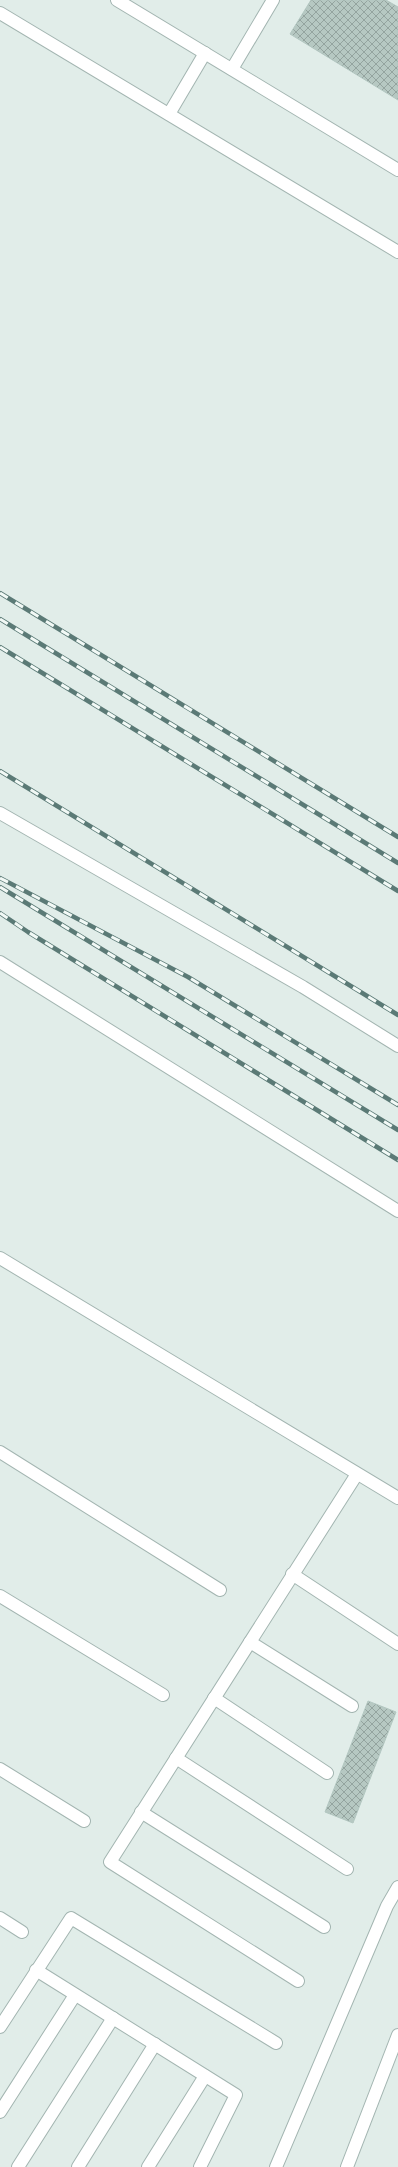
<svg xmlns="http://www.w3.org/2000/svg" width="398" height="2167" font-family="Quicksand,sans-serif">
<defs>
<pattern id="building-cross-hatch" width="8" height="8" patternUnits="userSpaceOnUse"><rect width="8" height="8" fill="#b6c8c2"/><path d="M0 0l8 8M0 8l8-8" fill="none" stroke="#94a49f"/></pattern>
</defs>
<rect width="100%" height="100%" fill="#e1ede9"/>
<!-- building -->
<g fill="url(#building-cross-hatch)" stroke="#b3c7c1">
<polygon points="311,0 386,0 398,7 398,100 290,34"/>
<polygon points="368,1701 396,1712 353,1823 325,1812"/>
</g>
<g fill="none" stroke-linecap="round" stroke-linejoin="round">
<defs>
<g id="minor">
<polyline points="117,0 398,170"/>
<polyline points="0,13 398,252"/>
<polyline points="232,69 273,0"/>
<polyline points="169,114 205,53"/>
<polyline points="0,813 303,987 398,1046"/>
<polyline points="0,962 398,1211"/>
<polyline points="0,1258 398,1498"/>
<polyline points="0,1452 220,1590"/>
<polyline points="292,1574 398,1644"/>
<polyline points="0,1596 163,1695"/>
<polyline points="250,1642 352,1706"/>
<polyline points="214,1698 327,1773"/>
<polyline points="176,1758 347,1869"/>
<polyline points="0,1769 84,1821"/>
<polyline points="141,1812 324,1927"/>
<polyline points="0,1918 22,1932"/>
<polyline points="36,1970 236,2095 200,2167"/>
<polyline points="298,1981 110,1862 357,1474"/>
<polyline points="0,2027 71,1918 276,2043"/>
<polyline points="0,2112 75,1995"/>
<polyline points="18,2167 113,2018"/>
<polyline points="78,2167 155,2044"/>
<polyline points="148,2167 205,2076"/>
<polyline points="276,2167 387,1906 398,1887"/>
<polyline points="347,2167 398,2035"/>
</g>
</defs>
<!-- minor casing -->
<use href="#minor" stroke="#a3b5b1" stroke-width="14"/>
<!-- minor -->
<use href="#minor" stroke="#fff" stroke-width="12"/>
<defs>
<g id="rail">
<polyline points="0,593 398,837"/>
<polyline points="0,619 398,863"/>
<polyline points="0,647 398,891"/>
<polyline points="0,771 398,1015"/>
<polyline points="0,878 188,977 398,1105"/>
<polyline points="0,887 398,1130"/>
<polyline points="0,913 28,932 398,1160"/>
</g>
</defs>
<!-- rail casing -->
<use href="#rail" stroke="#5b7a76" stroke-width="4.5"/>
<!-- rail -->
<use href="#rail" stroke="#f2f9f6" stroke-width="3" stroke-dasharray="9" stroke-linecap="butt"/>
</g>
</svg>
